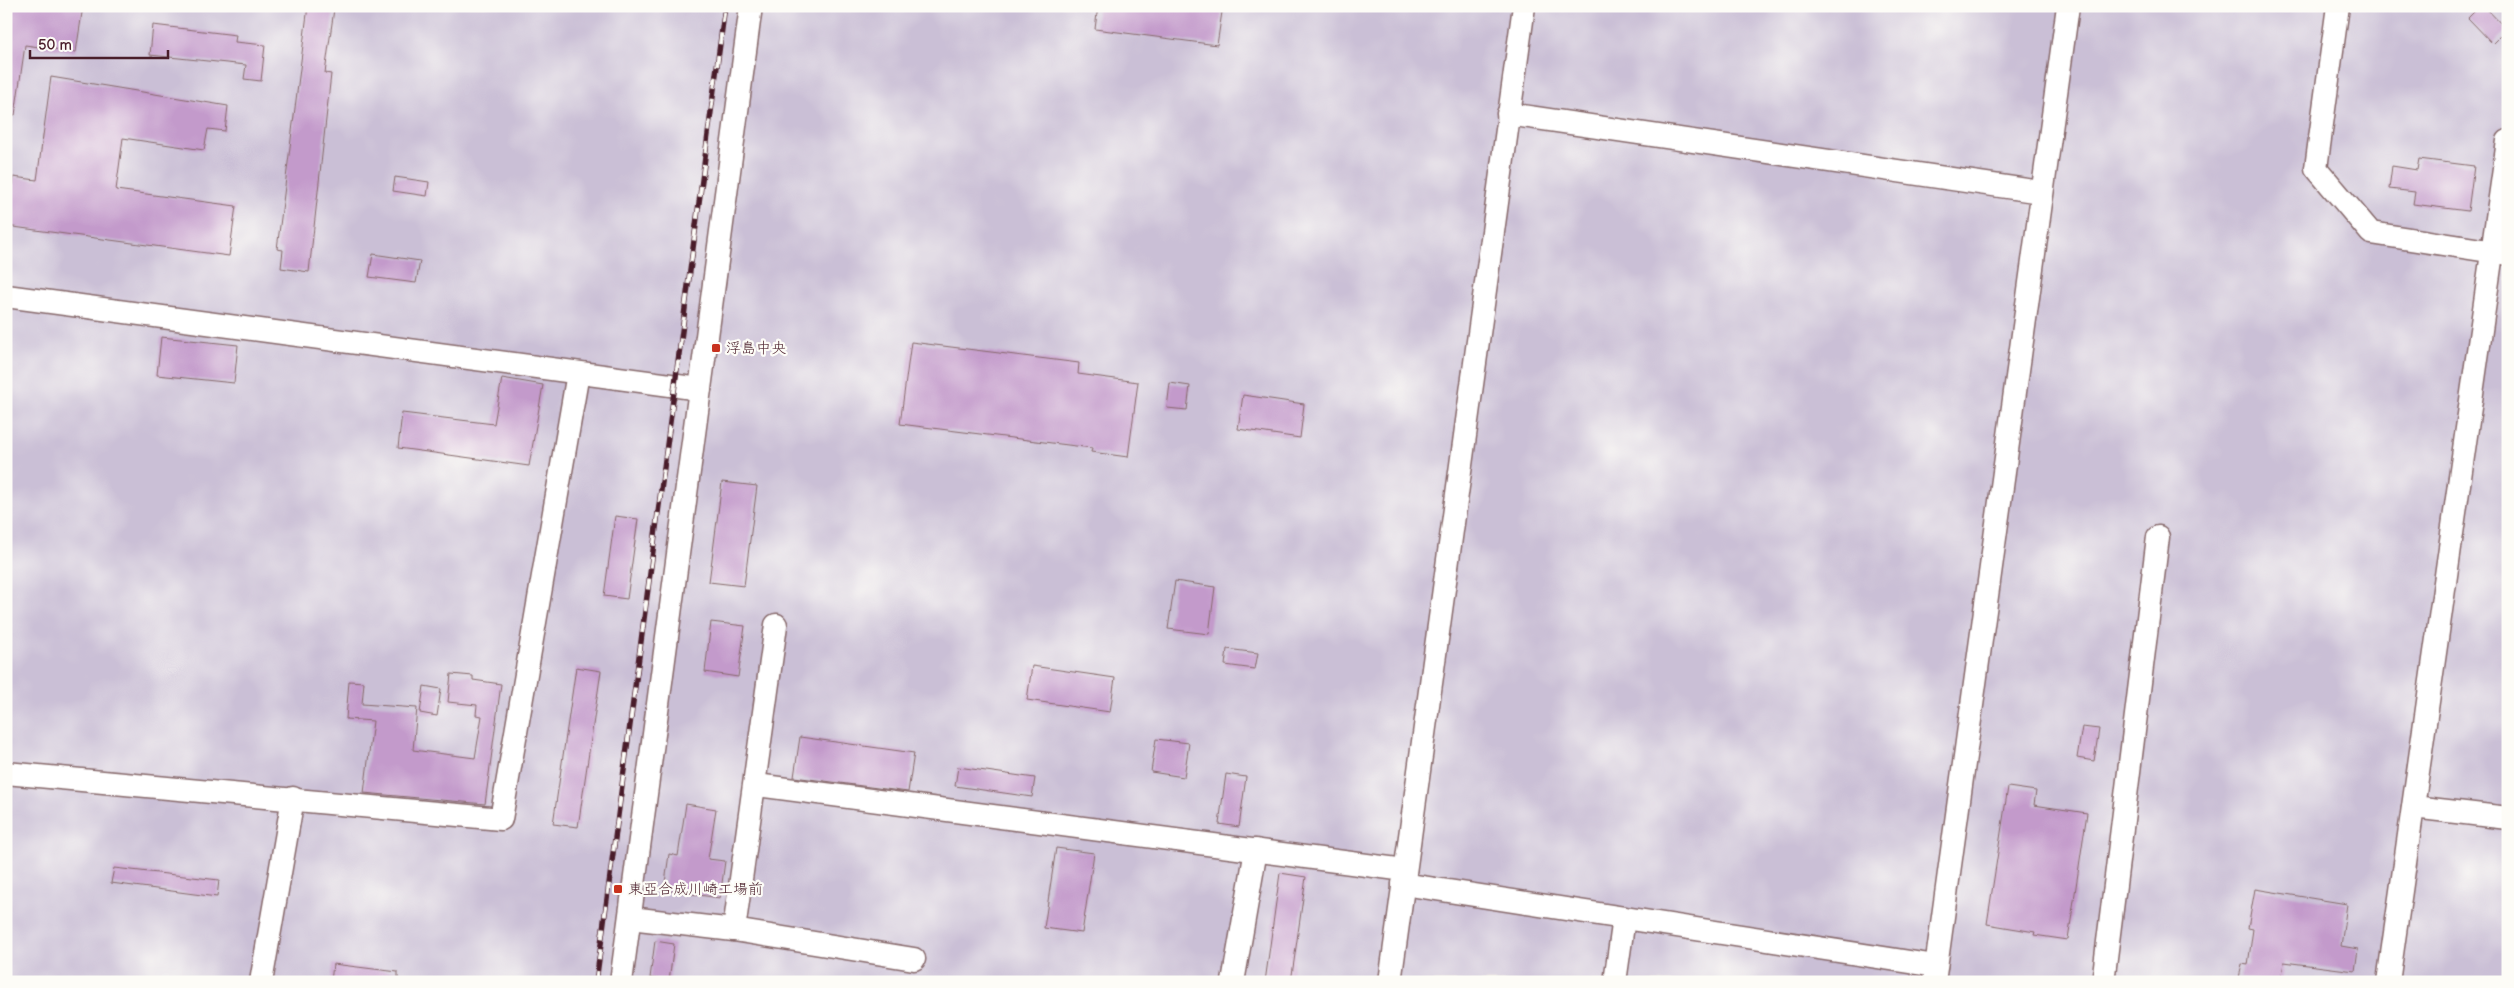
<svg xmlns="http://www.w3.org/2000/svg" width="2514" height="988" font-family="'Balsamiq Sans','Klee One',sans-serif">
<rect width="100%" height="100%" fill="#fdfcf7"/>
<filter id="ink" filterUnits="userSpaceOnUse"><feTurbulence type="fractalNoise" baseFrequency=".02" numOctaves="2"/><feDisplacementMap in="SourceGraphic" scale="10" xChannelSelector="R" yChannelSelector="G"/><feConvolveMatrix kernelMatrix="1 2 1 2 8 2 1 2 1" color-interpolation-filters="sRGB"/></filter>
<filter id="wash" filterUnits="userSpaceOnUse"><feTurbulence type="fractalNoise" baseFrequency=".0096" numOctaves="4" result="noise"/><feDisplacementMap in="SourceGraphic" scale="20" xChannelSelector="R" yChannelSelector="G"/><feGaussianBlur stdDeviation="1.12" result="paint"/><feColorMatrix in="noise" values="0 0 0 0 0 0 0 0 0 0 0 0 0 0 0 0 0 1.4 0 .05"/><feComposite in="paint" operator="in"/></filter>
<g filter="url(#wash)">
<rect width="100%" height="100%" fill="#f4f0de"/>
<!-- industrial -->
<rect fill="#cabfd6" x="6" y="6" width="2502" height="976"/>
<g id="blocks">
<!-- building -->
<g fill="#c39acb">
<polygon points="6,6 83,6 76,52 25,45 15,115 6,114"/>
<polygon points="308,6 334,9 325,73 331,74 309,272 281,268 283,250 277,249"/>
<polygon points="1098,6 1180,6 1222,12 1217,45 1095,29"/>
<polygon points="2480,6 2484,6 2507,30 2493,44 2468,18"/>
<polygon points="153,25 236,35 235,42 265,45 261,81 244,79 246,65 150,55"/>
<polygon points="51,77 228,106 225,131 208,129 204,150 123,138 116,190 236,206 229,256 6,226 13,177 37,180"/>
<polygon points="2419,159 2474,166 2468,211 2413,204 2415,192 2389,189 2392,166 2417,170"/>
<polygon points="395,177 429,182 427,196 393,191"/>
<polygon points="373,254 420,261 416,283 369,277"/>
<polygon points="161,337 238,345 234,383 157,375"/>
<polygon points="911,342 1079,363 1078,374 1138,382 1128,457 1091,452 1092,448 900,424"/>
<polygon points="502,378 543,385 529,466 398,448 402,413 494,424"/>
<polygon points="1170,383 1190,386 1187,410 1167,408"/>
<polygon points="1243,395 1304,404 1300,438 1238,429"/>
<polygon points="722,482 757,486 744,586 709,582"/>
<polygon points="615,516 638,519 627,599 604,596"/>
<polygon points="1175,581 1215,587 1209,634 1168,629"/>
<polygon points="711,622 745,626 738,677 705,672"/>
<polygon points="1227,649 1258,653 1255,669 1225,665"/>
<polygon points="1032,666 1115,678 1110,712 1027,700"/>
<polygon points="576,667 601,671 578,827 553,824"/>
<polygon points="451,674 473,676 473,680 501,684 485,804 364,793 373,721 346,719 349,681 364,682 362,704 417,708 413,750 475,758 482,716 476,715 477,705 448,702"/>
<polygon points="424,686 441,689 437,716 420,713"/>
<polygon points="2082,727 2099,729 2094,761 2077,758"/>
<polygon points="800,737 914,753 908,792 794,777"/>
<polygon points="1156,739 1189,743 1184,777 1151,772"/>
<polygon points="958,767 1035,778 1032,797 955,786"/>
<polygon points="1226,774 1246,777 1239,827 1219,824"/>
<polygon points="2008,787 2036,791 2034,805 2087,813 2068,940 2034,935 2035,932 1987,924"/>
<polygon points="686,804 716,809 708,859 725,861 720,898 664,890 669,854 678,856"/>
<polygon points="1056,848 1094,853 1082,933 1044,928"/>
<polygon points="114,868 219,880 217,897 111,883"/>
<polygon points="1280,873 1306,877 1291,982 1265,982"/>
<polygon points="2255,889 2347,904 2341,946 2358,949 2355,971 2284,962 2281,982 2239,978 2242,964 2248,965 2253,929 2248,928"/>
<polygon points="655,941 674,944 669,981 650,978"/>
<polygon points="333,964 398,972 398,982 331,982"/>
</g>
</g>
</g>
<g filter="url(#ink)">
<use href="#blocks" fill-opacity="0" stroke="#86686a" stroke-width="1"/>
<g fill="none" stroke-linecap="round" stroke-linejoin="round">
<defs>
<g id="minor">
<polyline points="2338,6 2316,168 2371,233 2508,254"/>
<polyline points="1508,114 2041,192"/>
<polyline points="6,296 700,389"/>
<polyline points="6,773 501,819 578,373"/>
<polyline points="756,785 1405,870"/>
<polyline points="2413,807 2508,818"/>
<polyline points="1403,884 1936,966"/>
<polyline points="630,918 734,930 914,959"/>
<polyline points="734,930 776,625"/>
<polyline points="261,982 293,798"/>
<polyline points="621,982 751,6"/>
<polyline points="1233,982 1256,850"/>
<polyline points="1390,982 1524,6"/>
<polyline points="1615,982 1624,918"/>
<polyline points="1934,982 2068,6"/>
<polyline points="2103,982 2158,537"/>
<polyline points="2388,982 2508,141"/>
</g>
</defs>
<!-- minor casing -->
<use href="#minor" stroke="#86686a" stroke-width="25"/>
<!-- minor -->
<use href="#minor" stroke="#fff" stroke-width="22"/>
<defs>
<polyline id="rail" points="596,982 725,6"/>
</defs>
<!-- rail casing -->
<use href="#rail" stroke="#4a1f2b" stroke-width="5.5"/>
<!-- rail -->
<use href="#rail" stroke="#fdfcf7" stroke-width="4" stroke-dasharray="11" stroke-linecap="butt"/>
</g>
</g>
<!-- markers -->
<g fill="#c8321e" stroke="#fdfcf7" stroke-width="2">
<rect x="711" y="343" width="10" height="10" rx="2.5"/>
<rect x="613" y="884" width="10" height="10" rx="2.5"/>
</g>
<g text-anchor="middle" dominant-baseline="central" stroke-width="4.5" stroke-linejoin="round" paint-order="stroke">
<!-- poi labels -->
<g font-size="15" fill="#4a1f2b" stroke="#fdfcf7" text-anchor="start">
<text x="726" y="348">浮島中央</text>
<text x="628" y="889">東亞合成川崎工場前</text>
</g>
</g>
<!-- margin -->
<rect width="2514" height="988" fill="none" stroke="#fdfcf7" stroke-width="25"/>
<!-- scale -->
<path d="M30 50v8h138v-8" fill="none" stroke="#4a1f2b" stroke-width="2.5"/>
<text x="38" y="50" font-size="15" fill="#4a1f2b" stroke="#fdfcf7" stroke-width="4" paint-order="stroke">50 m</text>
</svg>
